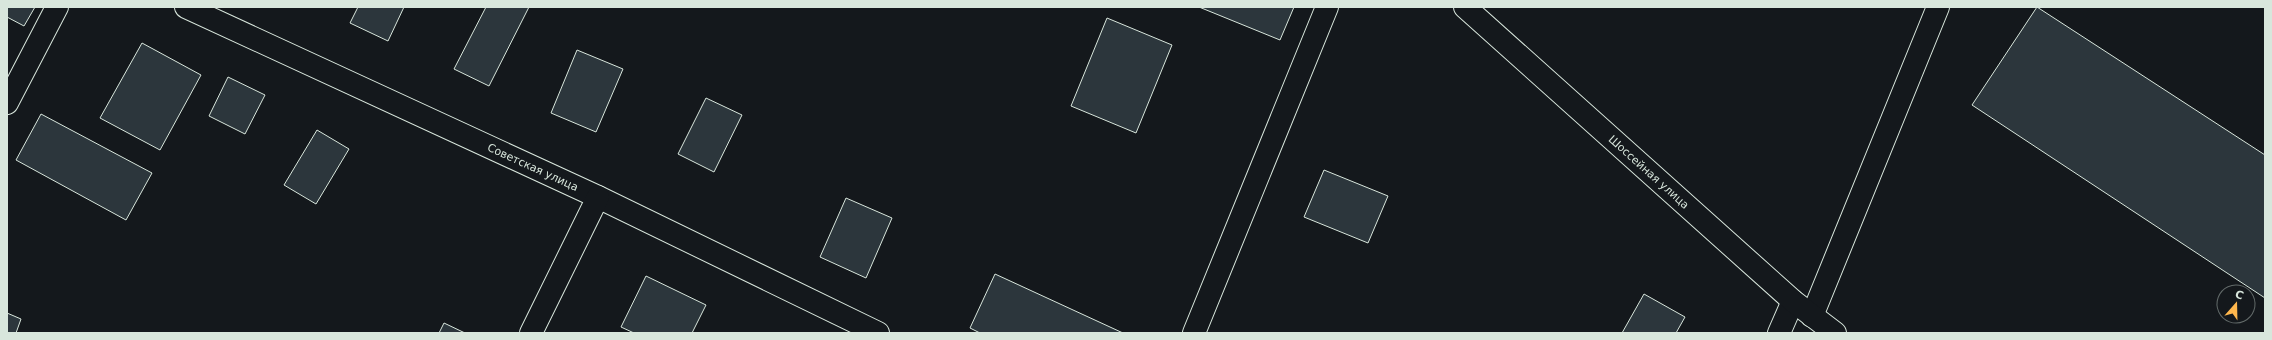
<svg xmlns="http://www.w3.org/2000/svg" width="2272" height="340" font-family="'DejaVu Sans',sans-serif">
<rect width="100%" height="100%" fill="#14181c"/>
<!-- building -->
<g fill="#2c363c" stroke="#d8e6dc">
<polygon points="7,7 35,7 24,26 7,17"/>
<polygon points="358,7 404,7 388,41 350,23"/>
<polygon points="486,7 529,7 489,86 454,69"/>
<polygon points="1199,7 1294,7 1280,40"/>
<polygon points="2037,7 2265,155 2265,298 1972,105"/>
<polygon points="1107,18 1172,45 1136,133 1071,106"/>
<polygon points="142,43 201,75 160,150 100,118"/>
<polygon points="577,50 623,69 596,132 551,113"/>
<polygon points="228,77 265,95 245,134 209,116"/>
<polygon points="706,98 742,115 714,172 678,154"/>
<polygon points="41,114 152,173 126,220 16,160"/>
<polygon points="317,130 349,149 316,204 284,185"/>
<polygon points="1324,170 1388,196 1368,243 1304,217"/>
<polygon points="846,198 892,218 866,278 820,257"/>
<polygon points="995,274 1123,333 980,333 970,328"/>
<polygon points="646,276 706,305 692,333 634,333 621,327"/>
<polygon points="1644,294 1685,317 1676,333 1622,333"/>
<polygon points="7,313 21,319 16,333 7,333"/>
<polygon points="444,323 465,333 439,333"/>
</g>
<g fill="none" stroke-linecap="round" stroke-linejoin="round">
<defs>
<g id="minor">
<path id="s1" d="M186 7 598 197 878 333"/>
<polyline points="7,103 57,7"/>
<polyline points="1812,316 1938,7"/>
<polyline points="531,333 598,197"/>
<polyline points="1194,333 1327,7"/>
<polyline points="1779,333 1793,301"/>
</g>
<g id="secondary">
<path id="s2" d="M1465 7 1793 301 1835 333"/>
</g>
</defs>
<!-- minor casing -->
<use href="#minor" stroke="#d8e6dc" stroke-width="24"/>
<!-- secondary casing -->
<use href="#secondary" stroke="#d8e6dc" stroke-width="24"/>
<!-- minor -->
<use href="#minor" stroke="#14181c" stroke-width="22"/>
<!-- secondary -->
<use href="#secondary" stroke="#14181c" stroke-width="22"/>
</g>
<g text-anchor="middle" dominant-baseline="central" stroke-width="3" stroke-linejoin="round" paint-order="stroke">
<!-- street labels -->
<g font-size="11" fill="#d8e6dc" stroke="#14181c">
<text stroke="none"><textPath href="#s1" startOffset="382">Советская улица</textPath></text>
<text stroke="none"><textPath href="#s2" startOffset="247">Шоссейная улица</textPath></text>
</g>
</g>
<!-- border -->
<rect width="2272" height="340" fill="none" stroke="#d8e6dc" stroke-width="16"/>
<!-- north arrow -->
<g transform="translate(2236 304) rotate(20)"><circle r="19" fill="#14181c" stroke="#626a69"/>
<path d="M0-3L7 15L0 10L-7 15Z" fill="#ffb74d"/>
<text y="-6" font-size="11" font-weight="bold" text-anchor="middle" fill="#d8e6dc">С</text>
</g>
</svg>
